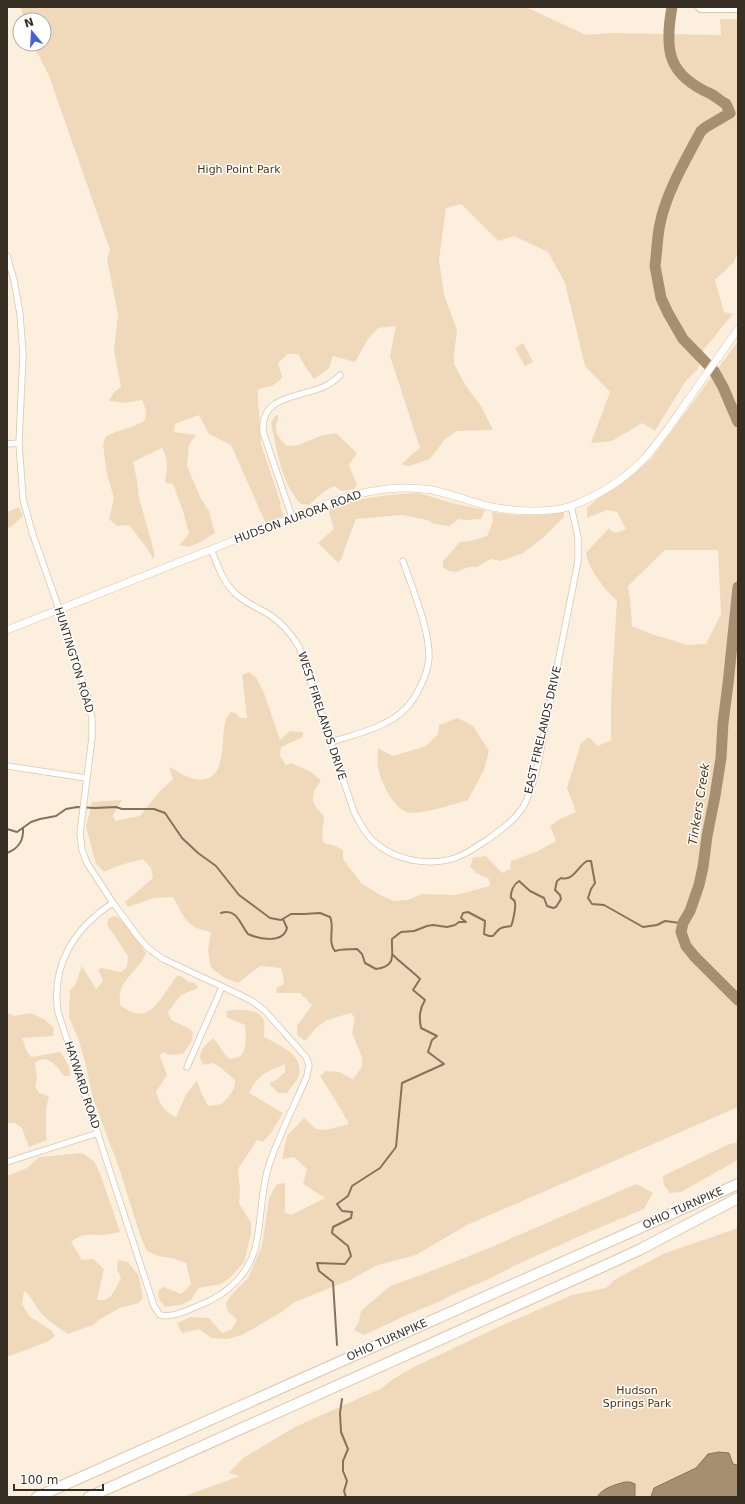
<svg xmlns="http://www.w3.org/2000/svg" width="745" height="1504" font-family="'DejaVu Sans',sans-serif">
<rect width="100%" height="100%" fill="#fdefde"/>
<!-- green -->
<g fill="#f0d9bb" fill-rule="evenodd">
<path d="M20 7H526L586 35 611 33 721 35 720 19H738V251L734 262 715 280 724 312 733 314 704 349 698 369 685 382 655 431 642 423 612 441 591 443 610 392 585 366 565 283 548 252 514 236 498 241 461 204 446 208 439 260 444 295 457 330 454 354V364L466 386 481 406 493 430 457 431 445 439 430 459 409 466 401 465 411 455 420 448 390 356 396 326 378 328 368 339 355 362 333 356 329 368 314 379 306 368 298 354H288L278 363 282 377C276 386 268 387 258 389V400L261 444 281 504 280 506 284 516 266 524 231 445 209 434 199 415 175 424 174 432 196 435 189 445 187 466 201 499 209 511 215 533 201 542 188 547 179 545 189 534 183 511 173 484 165 483C167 471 169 459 162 448L133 462 137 480 139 498 154 551V560L147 548 129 525 117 526 109 519 114 498 107 474 103 445 106 436C118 430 134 428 145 420L146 410 142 400 125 403 109 401 114 392 121 387 114 351 118 315 107 259 110 250 49 76 33 44H44V20H25Z"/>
<path d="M738 341V1107L467 1225 416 1255 378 1265 350 1280 295 1302 280 1313 242 1335 228 1339 211 1338 199 1329 182 1333 177 1323 191 1317 209 1318 222 1333 232 1329 237 1320 227 1310 226 1303 233 1293 248 1278 262 1246 269 1198 277 1184 285 1183V1212L291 1215 325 1198 303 1184 307 1169 294 1157 282 1159 287 1136 304 1118 316 1129 326 1130 349 1124 337 1103 320 1076 326 1071 339 1072 353 1079 362 1067V1057L352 1033 355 1018 351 1013 327 1020 316 1028 305 1041 297 1035V1026L312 1005 300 993H277L276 988 284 984 283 975 281 968 260 966 238 983 225 978 211 968 208 950 211 932C185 927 185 918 173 897L154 898 128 907 125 902 153 878 151 868 143 859 117 866 104 872 96 864 86 827 92 802 122 800 113 815 115 821 140 816 159 792 173 779 169 767C177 771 186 777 194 779 230 785 219 739 226 720 227 717 229 714 231 712L236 713 240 718H247L242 675 249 672 256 677 264 693 280 740 290 731 303 732V737L281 747 280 756 286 765 291 763 309 771 321 780C317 787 309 797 315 805 317 809 321 812 324 816 324 826 320 833 324 843L333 845 343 850V859L361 883 380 895 394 901 408 900 422 894 456 895 490 886 489 879 476 873 470 867 473 858 486 856 502 873 510 869 511 861 536 852 556 841 550 826 560 819 576 812 567 788 581 743 589 737 598 746 611 740V700L617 600C605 591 588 568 586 553L609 528C614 535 619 532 626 529L617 512 607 510 587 518V508L603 494 622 482 651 459ZM665 550H718L721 614 706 644 688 645 651 634 632 626 630 599 628 586Z"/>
<polygon points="523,343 533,362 525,366 515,348"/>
<path d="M278 415C279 420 277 421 276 425 275 434 281 441 287 446L299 445 320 436 336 433 357 453 349 465 357 485 354 489 342 491 334 486 323 492 309 505 301 504C281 483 277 450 271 423L275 416Z"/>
<path d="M419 493 452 503 485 510 481 519 467 520 459 519 449 526 434 524 427 520 403 515 356 519 343 553 342 558 338 563 318 543 334 529 328 509C358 498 388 494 419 493Z"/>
<polygon points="19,507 23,516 11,527 7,528 7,512"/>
<path d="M564 511V517L543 538 523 553 501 561 491 559 477 567H469L456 572 449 571 443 567V561L460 542 470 541 487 536 493 521 492 512C513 516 543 517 564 511Z"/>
<path d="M458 718 473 726 489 751 484 770 468 800C454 804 419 816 407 812 393 808 380 780 378 767 377 761 378 754 378 748L393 756 426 746 438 734 439 725Z"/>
<path d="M114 916C128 920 137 941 146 953 138 973 114 982 121 1006 125 1008 130 1012 135 1013 154 1019 167 987 177 976H181L189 982 195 983 198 988 181 995 168 1012 171 1020 188 1028 193 1032 192 1041 183 1054 169 1055 163 1052 160 1056 167 1075 156 1092C160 1105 164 1112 176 1117L186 1095 197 1080 201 1092 208 1106 222 1104C228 1097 236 1090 235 1080L220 1067 213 1063 204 1065C194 1055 205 1045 213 1038 220 1045 222 1053 230 1059 233 1058 238 1058 240 1056 247 1052 246 1032 245 1025L226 1017 227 1011C237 1009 261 1008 264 1021 265 1026 264 1032 264 1037 277 1044 304 1054 299 1075 297 1081 290 1088 287 1093H278L269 1083 276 1080 285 1072V1064C267 1072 258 1074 249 1093L283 1113 271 1133 263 1142 257 1140 238 1169 240 1190 239 1203 251 1223V1234L244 1262 231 1277 221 1284 199 1288 191 1300 180 1305 166 1307C160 1302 157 1298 159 1290L164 1287 181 1294 191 1284 186 1263 172 1258 158 1256 147 1251 140 1235 120 1171 93 1098 85 1062 79 1041 69 1017 70 990 75 985 82 966 96 989 103 981 98 969 102 968 121 972 127 967 128 956 107 925 108 919Z"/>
<path d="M7 1013 15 1016 30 1013 44 1019 53 1027 54 1036 22 1038 27 1052 31 1057 60 1052C65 1058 71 1068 70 1076H64C58 1067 47 1052 35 1063L37 1079 35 1086 39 1093 49 1096 46 1109V1136L47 1140 29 1147 22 1128 15 1123H7Z"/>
<polygon points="738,1142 738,1160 681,1192 670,1193 664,1185 663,1176 727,1145"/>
<path d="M82 1153 94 1161 100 1173 120 1232C114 1233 107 1235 101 1235 88 1235 82 1233 71 1242L82 1260 93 1259 104 1269 97 1300C112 1302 115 1289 121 1278L117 1269 118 1260 128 1262 139 1276 143 1298 139 1303 120 1308 100 1319 93 1325 68 1334C58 1327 47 1321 40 1312 34 1305 32 1296 24 1291L22 1304 29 1316 52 1331 55 1336 47 1342 7 1357V1176L27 1168 39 1157Z"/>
<polygon points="636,1184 653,1193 644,1209 582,1235 516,1265 487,1280 458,1292 441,1301 409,1314 364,1335 354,1330 359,1321 361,1311 390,1286 426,1273 487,1249"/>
<polygon points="738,1228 738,1497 182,1497 240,1476 229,1473 243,1458 295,1427 382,1388 393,1379 412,1368 496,1328 572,1295 606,1288 614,1280 663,1254"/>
</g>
<!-- water -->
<g fill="#a68f71" stroke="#85725a">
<polygon points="719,1452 729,1453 733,1464 738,1465 738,1497 651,1497 654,1488 696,1468 708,1454"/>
<path d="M625 1482H630L635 1484V1497H597C603 1488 614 1485 625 1482Z"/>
</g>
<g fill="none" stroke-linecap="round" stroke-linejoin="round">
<!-- stream -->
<g stroke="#85725a" stroke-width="2">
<path d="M7 829 17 832 31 822 40 819 56 816 66 809 77 807 95 808 116 807 122 809H154L165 813 182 838 198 853 216 866 239 895 270 918 281 920 291 914H304L320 913 330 917C335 927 327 942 335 951 341 949 350 949 357 949L362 954 365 963 376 969C398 966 391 953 392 939L401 932 414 931 427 926 433 925 447 927 455 925 459 922H466L461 918 463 913 468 912 485 921 484 934 489 936H493C500 927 500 928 511 926 513 922 516 907 515 903 515 900 513 899 511 898 510 892 514 884 519 881L530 891 544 898 547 906 553 908 556 907 561 899 560 895 555 890 557 881 561 878C573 882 578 866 587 861H591L595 883 591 889 588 898 592 904 604 905 643 927 657 925 665 921 680 923"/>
<path d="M7 853C18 849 24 840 23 828"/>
<path d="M221 913C237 908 240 924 248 934 259 939 283 944 287 928L283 919"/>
<path d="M337 1345 333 1282 319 1271 317 1263 345 1264 351 1256 348 1246 332 1233 333 1227 351 1218 352 1212 342 1211 337 1204 348 1196 352 1186 380 1168 396 1147 402 1083 444 1064 428 1052 432 1040 437 1036 421 1028C419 1018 419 1010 425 1000L413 990 420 979C411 970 402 964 393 955"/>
<polyline points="342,1399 340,1413 341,1432 348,1449 343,1461 343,1471 347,1481 344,1491 346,1497"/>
</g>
<!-- river -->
<g stroke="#a68f71" stroke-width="11">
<path d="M672 7C664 51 668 75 711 94 717 97 720 101 726 104L730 113 706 127 701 131C686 159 666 193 660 224 657 237 657 252 655 266L661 298 668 313 683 339 714 371 723 387 738 422"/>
<polyline points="738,587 728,684 723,723 721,758 715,796 707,836 703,867 699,885 690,911 683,923 681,932 686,946 695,957 738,1000"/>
</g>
<defs>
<g id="minor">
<path d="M7 256 14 280 20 314 23 355 19 443 23 499 32 532 59 609 88 698 92 719V738L80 833 82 850 87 863 113 903 139 938 148 948 163 959 236 993 252 1001 264 1010 306 1057 309 1065 307 1076C295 1104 280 1133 270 1162 261 1187 262 1214 257 1240 252 1271 229 1294 200 1305 188 1310 173 1318 160 1315L154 1306 58 1012C51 965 74 928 113 903"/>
<polyline points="7,444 19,443"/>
<path d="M292 517 263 432C260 386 318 402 340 375"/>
<path d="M211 549C217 563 221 578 232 590 242 602 257 607 270 615 282 623 292 635 299 647L354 812C359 822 364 832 372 840 393 860 427 867 455 858 467 854 477 846 487 840 501 830 514 821 523 807 531 794 534 779 538 764L578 561V537L571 506"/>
<path d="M331 742C349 736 369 732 385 723 400 716 412 704 419 689 424 680 428 669 429 658 430 630 412 588 403 561"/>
<polyline points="7,766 86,778"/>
<polyline points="187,1067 222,987"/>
<polyline points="7,1162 98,1133"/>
</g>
<path id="tertiary" d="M7 630 329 503C362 491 396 484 432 490 451 494 469 501 487 506 510 511 549 514 571 506 598 496 622 481 642 461 659 443 672 423 686 403 703 378 721 354 738 329"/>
<g id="motorway">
<polyline points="701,7 738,7"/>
<polyline points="37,1497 738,1184"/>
<polyline points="89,1497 604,1266 639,1250 738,1198"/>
</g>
</defs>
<!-- minor casing -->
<use href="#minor" stroke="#dcc6aa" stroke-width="7"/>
<!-- tertiary casing -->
<use href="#tertiary" stroke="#dcc6aa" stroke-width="8"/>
<!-- motorway casing -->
<use href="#motorway" stroke="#dcc6aa" stroke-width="12"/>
<!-- minor -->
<use href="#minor" stroke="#fff" stroke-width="5.5"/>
<!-- tertiary -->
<use href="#tertiary" stroke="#fff" stroke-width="7"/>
<!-- motorway -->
<use href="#motorway" stroke="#fff" stroke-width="10"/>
</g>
<g text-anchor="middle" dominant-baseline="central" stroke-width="3" stroke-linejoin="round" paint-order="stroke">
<!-- park labels -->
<g font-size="11" fill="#4f350e" stroke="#fff">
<text x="239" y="169">High Point Park</text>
<text x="637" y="1390">Hudson<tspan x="637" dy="13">Springs Park</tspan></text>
</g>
<!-- street labels -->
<g font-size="11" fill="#382f24" stroke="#fff">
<text transform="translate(298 517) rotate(-20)">HUDSON AURORA ROAD</text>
<text transform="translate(74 660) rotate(73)">HUNTINGTON ROAD</text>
<text transform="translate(322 716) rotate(72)">WEST FIRELANDS DRIVE</text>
<text transform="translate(543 730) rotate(-77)">EAST FIRELANDS DRIVE</text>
<text transform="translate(82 1085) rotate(72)">HAYWARD ROAD</text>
<text transform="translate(683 1208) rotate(-24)">OHIO TURNPIKE</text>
<text transform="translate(387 1340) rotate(-24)">OHIO TURNPIKE</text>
</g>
<!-- water labels -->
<g font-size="12" font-style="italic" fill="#50360f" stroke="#fff">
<text transform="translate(699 804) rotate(-81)">Tinkers Creek</text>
</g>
</g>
<!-- border -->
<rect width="745" height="1504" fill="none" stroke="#382f24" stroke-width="16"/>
<!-- north arrow -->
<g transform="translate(32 32) rotate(342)"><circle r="19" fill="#ffffff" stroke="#afaca7"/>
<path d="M0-3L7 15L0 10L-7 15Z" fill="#4b5fd4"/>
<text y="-6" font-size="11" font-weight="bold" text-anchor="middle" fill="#382f24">N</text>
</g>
<!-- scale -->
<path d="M14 1484v6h89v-6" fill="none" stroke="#382f24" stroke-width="2"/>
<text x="20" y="1484" font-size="12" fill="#382f24" stroke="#ffffff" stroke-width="3" paint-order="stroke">100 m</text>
</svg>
